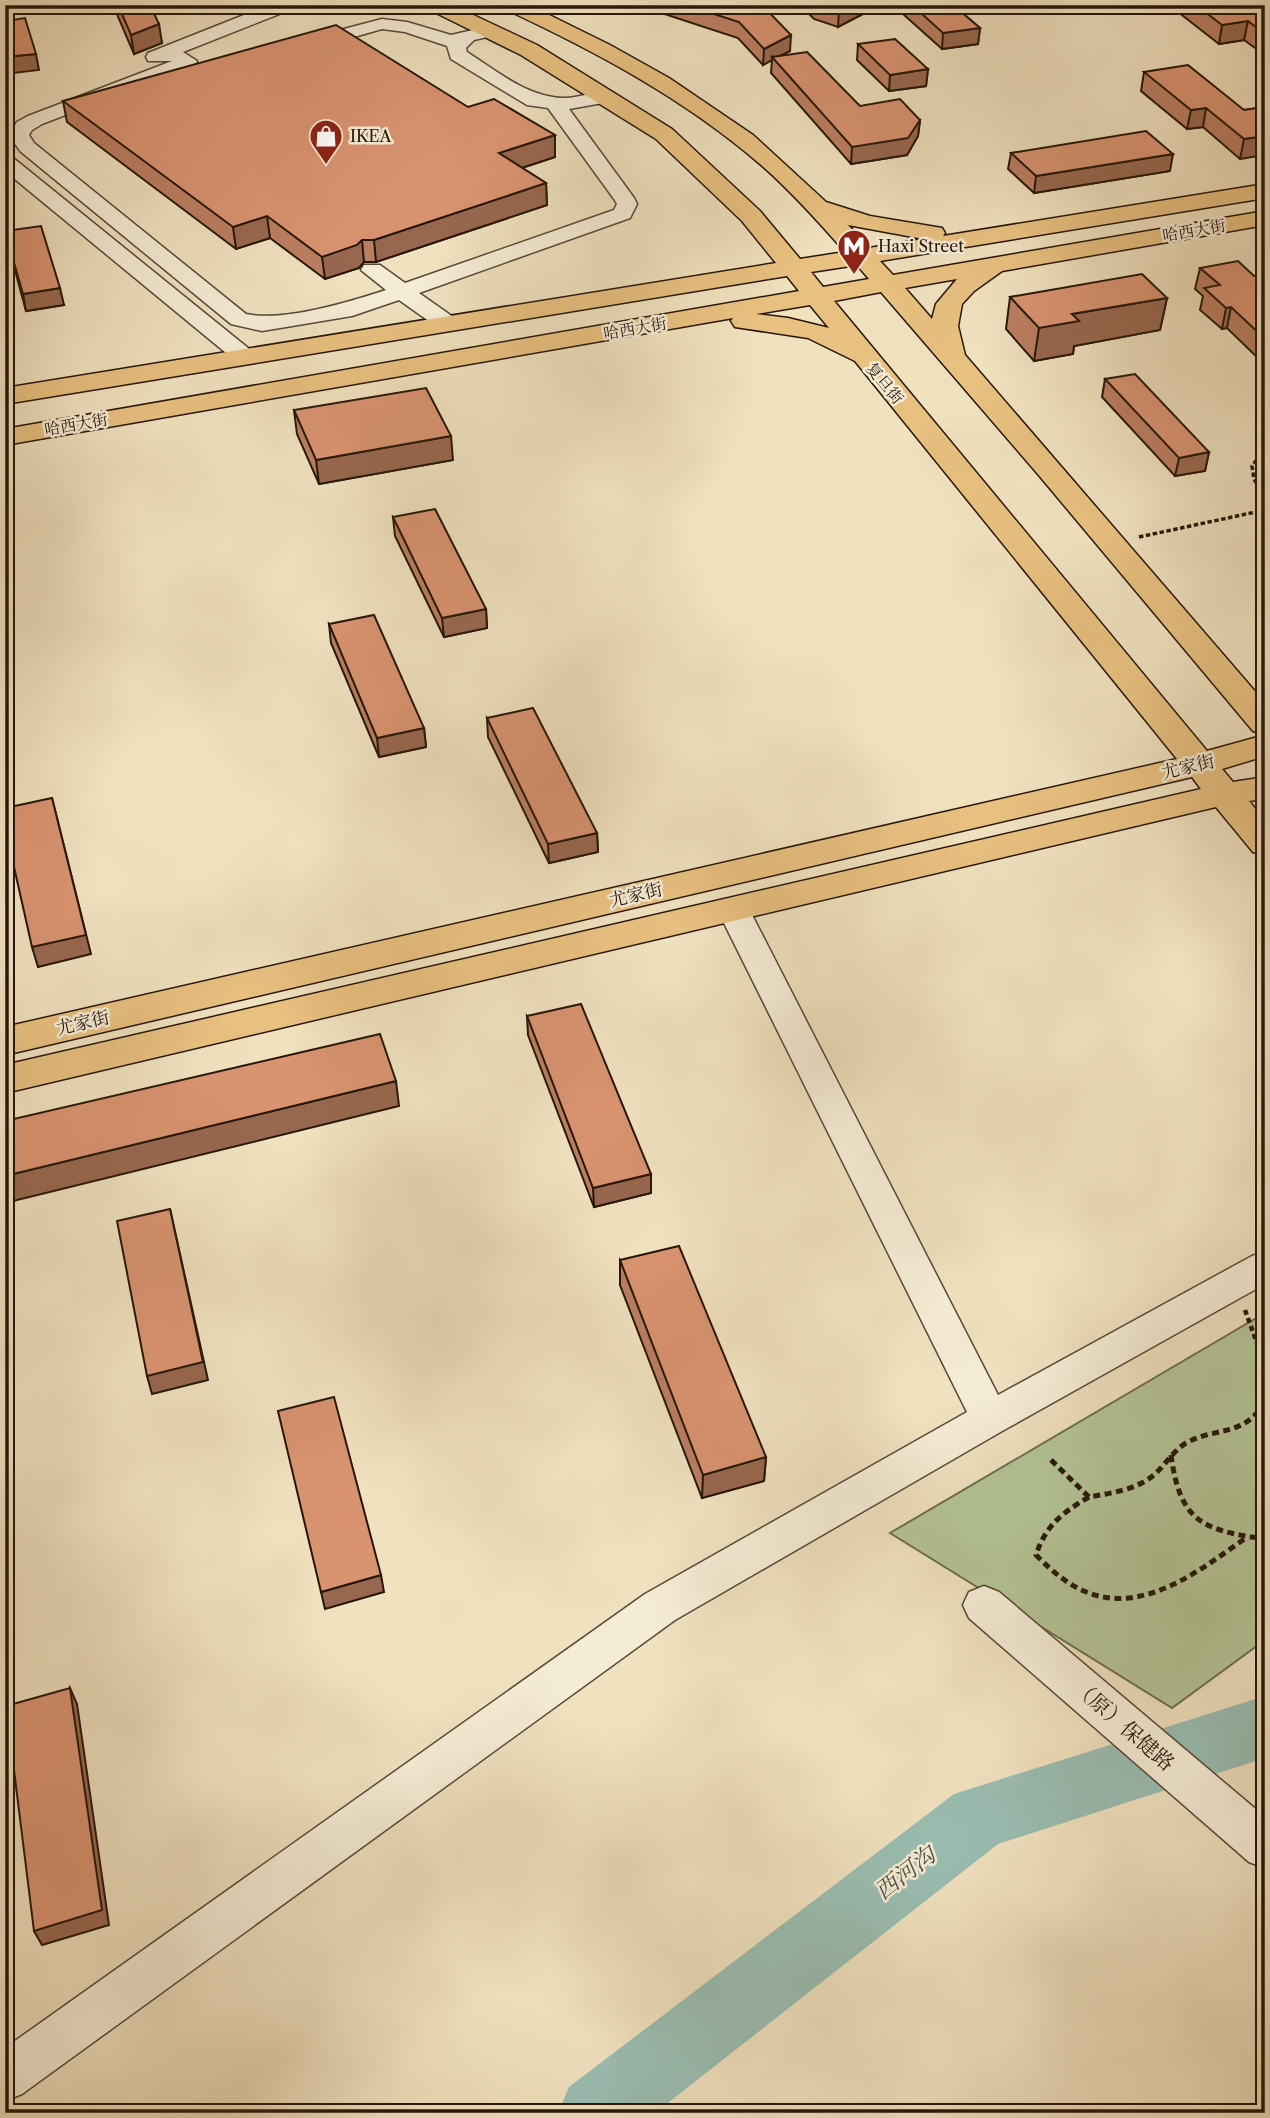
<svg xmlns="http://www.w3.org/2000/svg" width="1270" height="2118" font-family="'Libre Caslon Text','Noto Serif SC',serif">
<rect width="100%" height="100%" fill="#f0e1bf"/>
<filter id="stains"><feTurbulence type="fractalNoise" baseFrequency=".00286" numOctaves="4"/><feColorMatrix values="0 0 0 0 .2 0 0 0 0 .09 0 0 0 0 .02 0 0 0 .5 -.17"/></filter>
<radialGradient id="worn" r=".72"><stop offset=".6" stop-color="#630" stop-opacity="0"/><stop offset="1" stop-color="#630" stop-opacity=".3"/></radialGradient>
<!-- green -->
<polygon fill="#b4c496" stroke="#6d6d50" stroke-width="2" points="1265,1313 1265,1640 1172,1708 890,1533"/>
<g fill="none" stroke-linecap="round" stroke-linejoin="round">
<!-- river -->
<polygon fill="#9abdb2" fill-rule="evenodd" points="1265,1696 1265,1758 998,1844 655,2113 558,2113 569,2087 954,1794"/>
<defs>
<g id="minor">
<path d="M269 5H295L292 9 183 52 197 61 195 65 42 124 32 130 29 135 34 143 246 314C284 322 349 302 386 290L361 270 364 265H380L405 283 614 210 617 204 614 199 548 108 527 105 451 59 447 46 405 32 382 29 305 51 296 45 298 41 382 19 407 22 451 35 490 26 496 27 499 31 496 35 474 40 466 48 467 52C497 71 528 98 565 98 581 98 598 89 614 93L617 97 614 101 569 109 634 198 637 204 630 218 419 293 456 319 459 324 456 329H440L399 300 352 316 262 331 231 324 20 151 9 135 17 122 28 116 172 61H148L146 57 148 53Z"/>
<polygon points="5,155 12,157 253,352 256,357 253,362 237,362 5,171"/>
<polygon points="733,898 744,901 749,909 998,1395 1252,1256 1265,1252 1265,1284 1004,1430 675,1620 22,2094 5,2101 5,2048 645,1594 967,1412 717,909 722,901"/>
<polygon points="984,1586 999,1592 1265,1817 1265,1868 1249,1862 969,1618 963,1605 969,1592"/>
</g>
<path id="major" d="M425 5H452L537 45 672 129 760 211 800 259 845 252C818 221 791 191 760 164 685 99 595 51 505 9L502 5H529L610 45 669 78 753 135 826 202 870 216 942 228 945 233 943 236 1265 184V198L880 261 893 275 1265 211V225L1002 271 974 291 962 304 958 326 965 355 1265 703V734L1253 731 1037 473 881 292 834 301 1207 751 1265 735V756L1222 769 1233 782 1265 777V799L1249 801 1265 821V855L1253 852 1216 807 5 1093V1065L1201 789 1192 777 5 1055V1027L1177 759 855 361 808 338 735 327 731 321 733 318 5 445V429L799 291 787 276 5 404V388L776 263 742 221 656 139 521 55 428 9ZM848 225 924 239 869 248ZM857 265 869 279 823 287 811 272ZM957 279 936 304 932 319 905 288ZM810 305 829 328 788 318 756 314Z"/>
</defs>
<!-- minor casing -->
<use href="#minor" stroke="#584938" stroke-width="3"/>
<!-- major casing -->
<use href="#major" stroke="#26160b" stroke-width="3"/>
<!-- path-far2 -->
<g stroke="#26160b" stroke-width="3.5" stroke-dasharray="4.5 2.5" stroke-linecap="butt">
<polyline points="1265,449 1252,466 1254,479 1265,498"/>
<polyline points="1139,537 1265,510"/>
</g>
<!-- path-far1 -->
<polyline stroke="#26160b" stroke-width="4.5" stroke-dasharray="5 3.5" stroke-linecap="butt" points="1245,1310 1265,1365"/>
<!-- path -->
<g stroke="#26160b" stroke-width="5" stroke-dasharray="7 4.5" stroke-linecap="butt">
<path d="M1171 1455C1180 1521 1201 1530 1265 1539"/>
<path d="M1051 1460 1089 1497C1111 1493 1137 1490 1155 1474 1166 1464 1173 1451 1186 1443 1217 1426 1243 1438 1265 1402"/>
<path d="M1089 1497C1062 1513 1046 1525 1036 1555 1050 1569 1065 1583 1084 1591 1142 1617 1202 1569 1247 1537"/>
</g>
<!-- minor -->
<use href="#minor" fill="#f5ecd5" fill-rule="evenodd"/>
<!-- major -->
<use href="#major" fill="#e8c080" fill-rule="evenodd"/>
</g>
<!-- wall -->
<g fill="#bb7e61" stroke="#26160b" stroke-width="2">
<polygon points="113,5 150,5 162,43 134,54"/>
<polygon points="637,5 762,5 790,51 781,56 860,106 920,120 918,136 907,155 851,164 771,73 772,60 763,65 738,38"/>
<polygon points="800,5 880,5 838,27 814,19"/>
<polygon points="893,5 953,5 980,28 978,44 942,49"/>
<polygon points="1169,5 1265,5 1265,55 1244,40 1219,44"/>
<polygon points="858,44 928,69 926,86 889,91 857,60"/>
<polygon points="1144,72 1244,110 1265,107 1240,159 1203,127 1187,129 1141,91"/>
<polygon points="63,101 468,107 555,135 555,157 522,168 546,183 547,205 376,262 364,262 359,268 325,279 270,238 236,249 67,122"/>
<polygon points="1011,153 1170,171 1034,193 1008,169"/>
<polygon points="5,231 64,305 26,311 9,248"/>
<polygon points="1200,268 1254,276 1265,274 1265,365 1227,328 1222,329 1200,310 1203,296 1195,289"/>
<polygon points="1010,297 1167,298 1160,330 1074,346 1073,354 1034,361 1006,329"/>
<polygon points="1105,379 1209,452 1205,471 1175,476 1102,397"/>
<polygon points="294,410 453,460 319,484 297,434"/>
<polygon points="393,517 486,609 487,628 444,637 395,536"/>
<polygon points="329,624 424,728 426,747 379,757 331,643"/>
<polygon points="487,718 597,833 598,852 549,863 488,737"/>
<polygon points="527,1016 651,1174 651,1193 594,1207 528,1035"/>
<polygon points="620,1260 766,1457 764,1481 702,1498 620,1285"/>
</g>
<!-- shaded-wall -->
<g fill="#98674f" stroke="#26160b" stroke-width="2">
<polygon points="851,5 880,5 838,27 839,11"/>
<polygon points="1248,21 1244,40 1219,44 1222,25"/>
<polygon points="159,24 162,43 134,54 131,35"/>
<polygon points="980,28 978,44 942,49 943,33"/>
<polygon points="791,35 790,51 774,59 772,57 772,60 763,65 764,49"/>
<polygon points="36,54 39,70 5,74 5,57"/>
<polygon points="928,69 926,86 889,91 890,75"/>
<polygon points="1206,108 1203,127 1187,129 1191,110"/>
<polygon points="920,120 918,136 907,155 851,164 852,147"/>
<polygon points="555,135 555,157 500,175 499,153"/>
<polygon points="1265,136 1265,155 1240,159 1244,139"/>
<polygon points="1173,154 1170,171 1034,193 1036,176"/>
<polygon points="546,183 547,205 376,262 374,240"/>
<polygon points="267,216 270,238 236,249 233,227"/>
<polygon points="362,240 364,262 359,268 325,279 322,257"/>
<polygon points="60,288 64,305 26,311 23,294"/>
<polygon points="1167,298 1160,330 1074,346 1073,354 1034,361 1039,328 1072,314"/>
<polygon points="1265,301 1265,321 1258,302"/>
<polygon points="1231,307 1227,328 1222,329 1226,308"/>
<polygon points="5,335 10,353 5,354"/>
<polygon points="451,436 453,460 319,484 316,460"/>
<polygon points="1209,452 1205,471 1175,476 1179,458"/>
<polygon points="5,569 10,587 5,588"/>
<polygon points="486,609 487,628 444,637 442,618"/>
<polygon points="424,728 426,747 379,757 377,738"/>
<polygon points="52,798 91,954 38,967 32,947"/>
<polygon points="597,833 598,852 549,863 548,844"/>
<polygon points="396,1081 399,1106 5,1203 5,1176"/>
<polygon points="651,1174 651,1193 594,1207 593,1188"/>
<polygon points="170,1209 208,1380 152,1394 147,1376"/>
<polygon points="766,1457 764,1481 702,1498 703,1475"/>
<polygon points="381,1575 384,1592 325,1609 321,1592"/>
<polygon points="70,1688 77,1704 109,1925 42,1945 34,1931"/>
</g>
<!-- building -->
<g fill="#d99371" stroke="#26160b" stroke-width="2">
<polygon points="118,5 150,5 159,24 131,35"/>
<polygon points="686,5 762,5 791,35 764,49 739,22"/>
<polygon points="821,5 851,5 839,11"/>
<polygon points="912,5 953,5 980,28 943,33"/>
<polygon points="1196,5 1265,5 1265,34 1248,21 1222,25"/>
<polygon points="25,18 36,54 5,57 5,21"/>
<polygon points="336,25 468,107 494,99 555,135 499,153 546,183 374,240 362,240 357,245 322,257 267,216 233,227 63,101"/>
<polygon points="895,39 928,69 890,75 858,44"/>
<polygon points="807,52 860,106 900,99 920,120 908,138 852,147 772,57"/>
<polygon points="1188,65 1244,110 1265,107 1265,136 1244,139 1206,108 1191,110 1144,72"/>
<polygon points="1146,131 1173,154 1036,176 1011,153"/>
<polygon points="41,226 60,288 23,294 5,231"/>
<polygon points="1238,261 1254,276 1265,274 1265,301 1258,302 1265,308 1265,339 1231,307 1226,308 1204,288 1220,285 1200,268"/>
<polygon points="1142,274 1167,298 1072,314 1079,321 1039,328 1010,297"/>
<polygon points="1135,374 1209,452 1179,458 1105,379"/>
<polygon points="426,388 451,436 316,460 294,410"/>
<polygon points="435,509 486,609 442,618 393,517"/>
<polygon points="374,615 424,728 377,738 329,624"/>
<polygon points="533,708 597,833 548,844 487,718"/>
<polygon points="52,798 86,935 32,947 5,827 5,808"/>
<polygon points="581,1004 651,1174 593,1188 527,1016"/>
<polygon points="380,1034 396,1081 5,1176 5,1121"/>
<polygon points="170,1209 203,1362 147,1376 117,1221"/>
<polygon points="679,1246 766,1457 703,1475 620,1260"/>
<polygon points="334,1397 381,1575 321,1592 278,1411"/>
<polygon points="70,1688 102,1910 34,1931 6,1706"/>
</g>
<!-- icons -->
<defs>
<symbol id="shop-pin" viewBox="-11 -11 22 30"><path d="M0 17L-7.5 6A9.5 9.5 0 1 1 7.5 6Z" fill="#8f2418" stroke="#f5ecd5"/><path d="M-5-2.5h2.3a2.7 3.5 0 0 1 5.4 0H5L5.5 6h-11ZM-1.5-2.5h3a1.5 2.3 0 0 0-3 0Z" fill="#fff"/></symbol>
<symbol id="metro-pin" viewBox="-11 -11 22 30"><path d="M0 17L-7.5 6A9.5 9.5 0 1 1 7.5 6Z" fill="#8f2418" stroke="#f5ecd5"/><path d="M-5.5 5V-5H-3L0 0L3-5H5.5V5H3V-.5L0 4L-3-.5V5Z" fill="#fff"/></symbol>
</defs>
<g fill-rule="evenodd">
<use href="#shop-pin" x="307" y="117" width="38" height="52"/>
<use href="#metro-pin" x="835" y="227" width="38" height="52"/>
</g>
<g text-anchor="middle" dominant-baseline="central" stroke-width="5" stroke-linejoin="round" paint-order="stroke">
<!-- far-poi labels -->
<g font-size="16" fill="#26160b" stroke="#f5ecd5" text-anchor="start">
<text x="350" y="136">IKEA</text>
<text x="878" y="246">Haxi Street</text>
</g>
<!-- far-street labels -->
<g font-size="16" fill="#26160b" stroke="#f5ecd5">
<text transform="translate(1194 230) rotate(-10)">哈西大街</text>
<text transform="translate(635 328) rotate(-10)">哈西大街</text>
<text transform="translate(885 383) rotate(50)">复旦街</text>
<text transform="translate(76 424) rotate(-10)">哈西大街</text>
</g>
<!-- street labels -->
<g font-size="18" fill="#26160b" stroke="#f5ecd5">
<text transform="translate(1188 767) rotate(-14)">尤家街</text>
<text transform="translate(636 895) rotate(-13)">尤家街</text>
<text transform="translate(83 1023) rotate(-13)">尤家街</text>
</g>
<!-- near-street labels -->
<g font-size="21" fill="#26160b" stroke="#f5ecd5">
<text transform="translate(1124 1725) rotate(41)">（原）保健路</text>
</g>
<!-- near-water labels -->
<g font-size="23" font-style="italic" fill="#4f5045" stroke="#f5ecd5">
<text transform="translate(905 1873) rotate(-38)">西河沟</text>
</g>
</g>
<!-- margin -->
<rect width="1270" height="2118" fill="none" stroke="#f0e1bf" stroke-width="28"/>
<rect x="7" y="7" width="1256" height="2104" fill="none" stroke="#26160b" stroke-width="3.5"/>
<rect x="14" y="14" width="1242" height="2090" fill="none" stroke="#26160b" stroke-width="2"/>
<rect width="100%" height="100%" filter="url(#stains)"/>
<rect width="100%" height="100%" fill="url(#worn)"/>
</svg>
